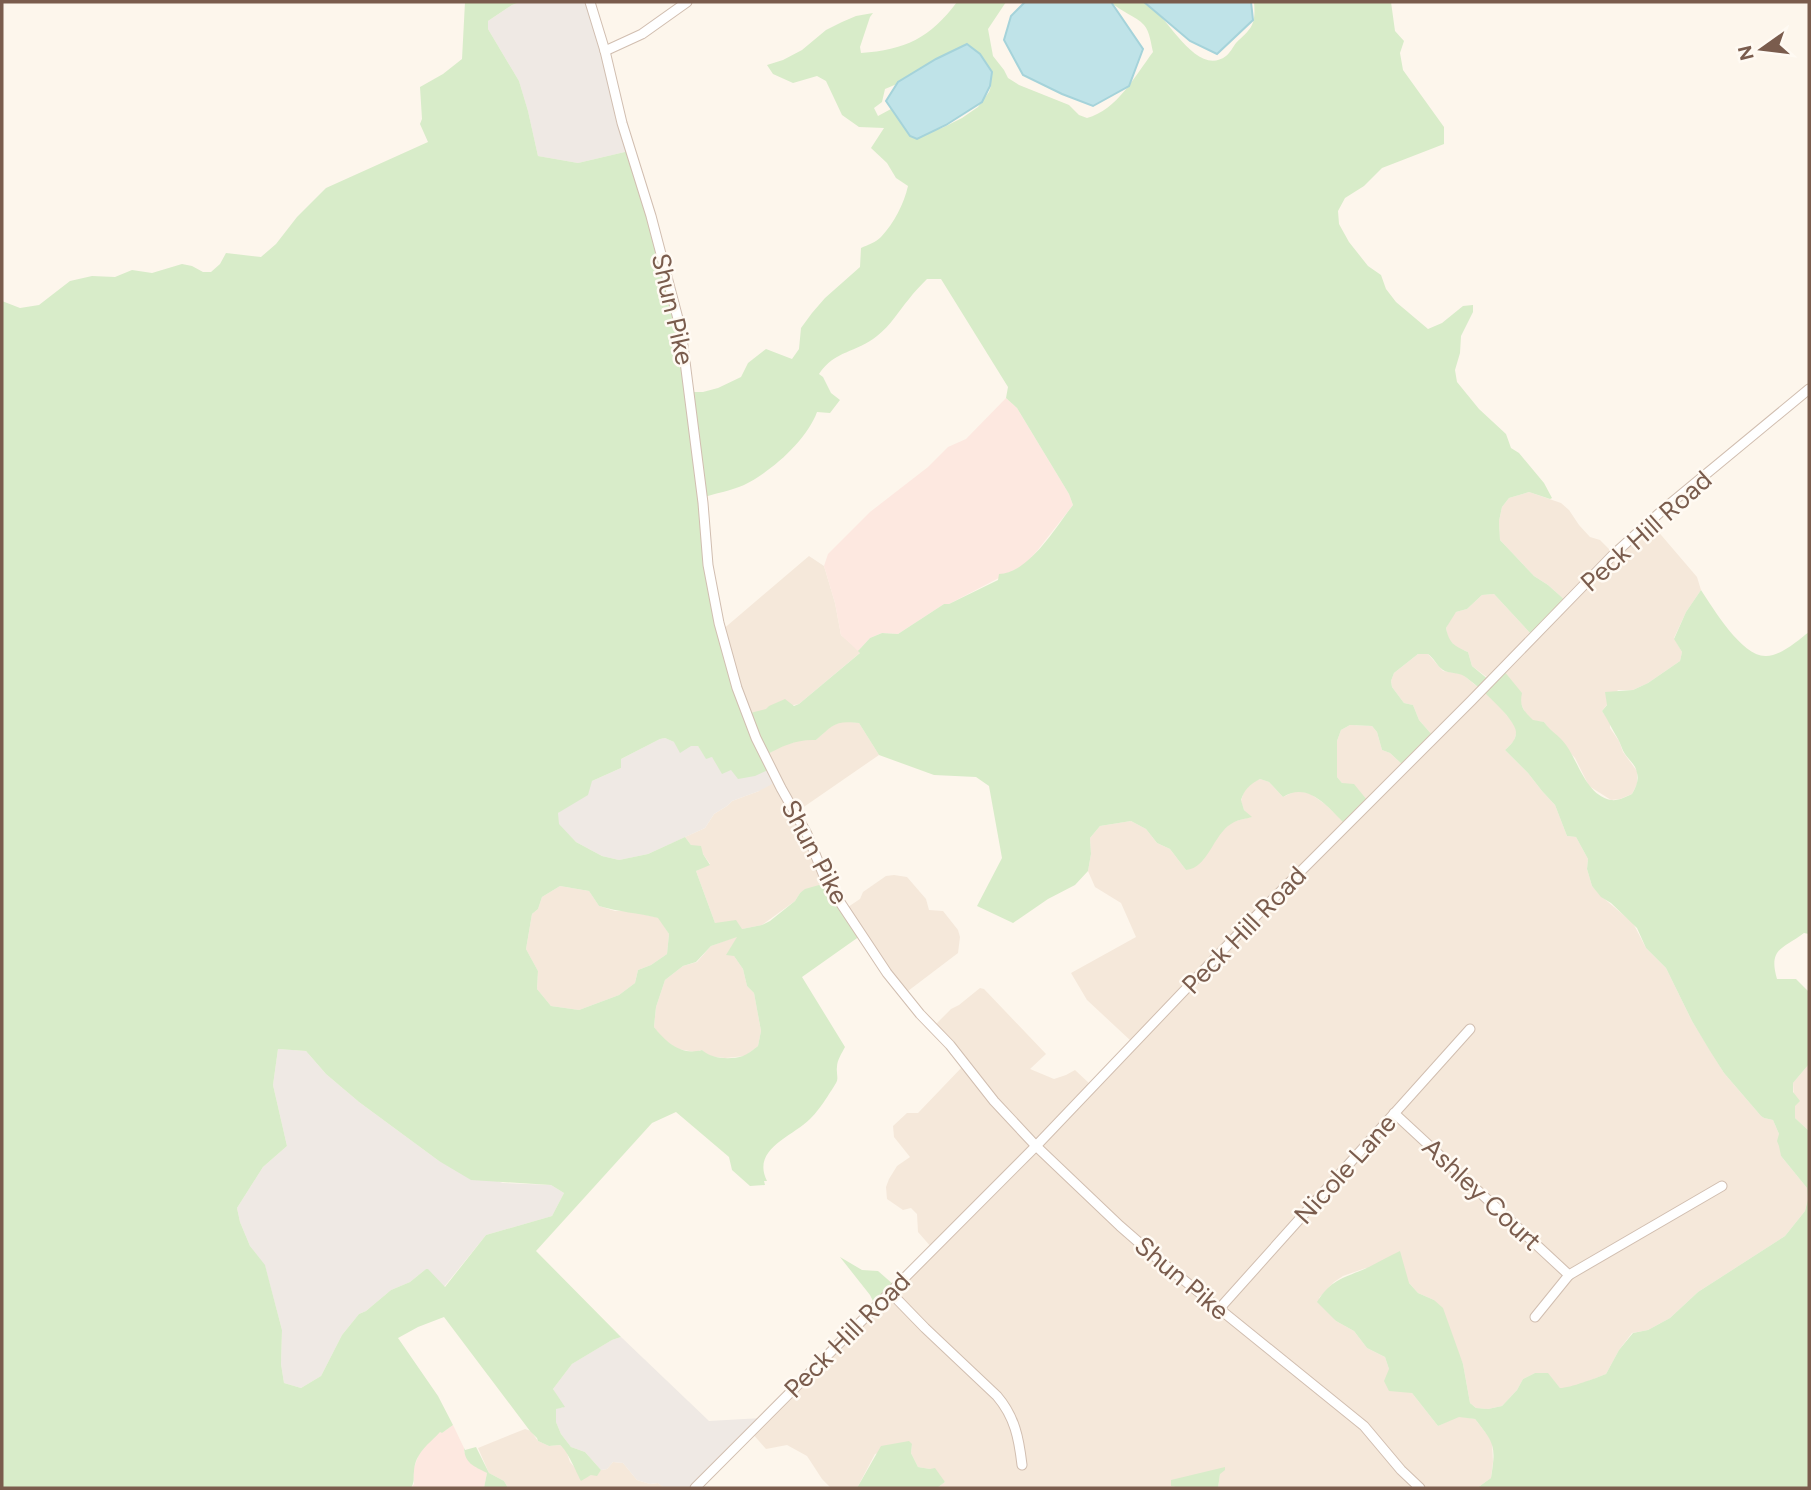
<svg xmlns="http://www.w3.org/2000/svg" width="1811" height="1490" font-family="Figtree,sans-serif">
<rect width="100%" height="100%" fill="#fdf6ec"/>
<!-- residential -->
<g fill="#f5e8da">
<polygon points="1529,492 1561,503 1569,510 1579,525 1590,537 1600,540 1614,554 1650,522 1697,577 1701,590 1686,612 1674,638 1682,652 1680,661 1648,683 1633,690 1618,690 1602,711 1610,722 1610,728 1619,741 1623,752 1637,771 1637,784 1632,794 1620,799 1611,800 1589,786 1575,758 1551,732 1544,722 1533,721 1525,712 1520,702 1472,666 1468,652 1456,647 1448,639 1446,628 1452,616 1456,612 1467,609 1482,595 1494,594 1531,634 1566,601 1548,585 1534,576 1500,540 1499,521 1502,507 1509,498"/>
<polygon points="809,556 824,566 835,603 841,635 861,652 799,704 746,714 721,631"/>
<polygon points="1418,654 1428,654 1443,671 1462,674 1496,702 1516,727 1516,734 1514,741 1505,750 1528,773 1542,791 1555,805 1567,836 1576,837 1588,859 1587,869 1592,886 1601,896 1633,923 1646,948 1666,968 1692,1021 1724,1073 1761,1116 1764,1118 1773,1120 1779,1134 1781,1156 1807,1188 1808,1199 1805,1211 1785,1236 1698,1292 1670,1318 1648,1330 1632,1333 1619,1350 1606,1374 1571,1388 1560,1388 1548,1374 1535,1373 1523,1379 1517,1390 1502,1406 1488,1409 1476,1408 1470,1403 1463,1364 1434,1300 1418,1293 1409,1283 1366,1268 1343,1276 1334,1282 1319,1298 1336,1321 1354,1331 1367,1348 1385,1357 1389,1369 1412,1393 1438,1426 1458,1416 1475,1419 1492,1441 1493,1462 1491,1478 1477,1488 1218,1488 1220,1474 1171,1486 1180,1488 1112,1488 1112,1487 1089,1488 937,1488 945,1482 930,1469 918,1467 911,1453 912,1444 875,1454 857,1488 831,1488 822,1479 807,1456 787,1445 766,1449 751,1432 932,1248 918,1232 917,1214 911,1208 903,1210 887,1199 886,1187 889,1179 897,1166 910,1157 894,1137 893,1126 907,1113 918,1113 964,1065 935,1025 951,1009 959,1005 980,988 984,989 1046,1054 1030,1069 1054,1079 1066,1075 1075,1070 1091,1085 1131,1041 1087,1000 1071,973 1136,937 1121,903 1095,887 1088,871 1091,854 1090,838 1100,826 1131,821 1146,829 1157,843 1170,849 1186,870 1203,860 1220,833 1232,822 1251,817 1244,810 1241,801 1244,791 1253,782 1260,779 1269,782 1283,797 1296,791 1309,793 1325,804 1345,823 1342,783 1337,777 1337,741 1341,730 1350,725 1372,726 1377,732 1382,750 1390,753 1404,766 1433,736 1419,720 1413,705 1404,703 1392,687 1391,681 1394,673"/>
<polygon points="842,721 859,723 879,755 795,813 826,883 800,893 795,901 762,925 742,929 715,923 696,871 710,864 703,854 691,845 685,837 705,828 714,814 727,806 732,801 759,791 766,755 781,746 804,739 816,740 830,727"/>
<polygon points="894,875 907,877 926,899 929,910 943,911 958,930 960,937 958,953 904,994 845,909 860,899 863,892 886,876"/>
<polygon points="560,886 589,891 599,906 615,911 631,911 659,918 669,934 667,954 651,965 638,970 635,983 619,995 579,1010 551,1006 537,989 538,971 526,949 532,914 538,909 542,897"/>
<polygon points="738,936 734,956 743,969 747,986 754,993 761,1031 758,1046 745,1056 725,1058 708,1056 702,1050 695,1052 678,1049 664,1040 654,1027 656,1007 665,980 683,966 697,962 711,946"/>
<polygon points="1809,1064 1809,1131 1795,1118 1793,1083"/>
<polygon points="525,1429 531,1431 538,1441 549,1446 560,1445 566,1450 570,1462 584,1478 591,1475 597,1475 601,1470 607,1469 613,1462 623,1463 637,1480 650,1484 658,1483 664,1488 508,1488 504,1481 489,1473 478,1448"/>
</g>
<!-- commercial -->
<g fill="#fde8e0">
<polygon points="1006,398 1017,408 1069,494 1073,505 1037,551 1024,565 949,604 944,604 898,634 882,633 870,638 858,651 857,650 841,635 835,603 824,566 828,554 870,512 928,467 948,447 966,439"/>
<polygon points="453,1425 464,1448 464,1452 487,1473 484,1488 411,1488 414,1484 413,1470 421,1449 440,1431 442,1433"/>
</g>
<!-- industrial -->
<g fill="#efe9e4">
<polygon points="520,2 589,2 629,151 578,163 538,156 528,111 519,81 488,29 488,21 512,5"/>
<polygon points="665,738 674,742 698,746 706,758 712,757 731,770 770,769 776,782 759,791 732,801 727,806 714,814 705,828 648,854 619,860 602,856 576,842 558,824 558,813 592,781 621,768 621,759 660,739"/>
<polygon points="278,1049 306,1051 326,1074 359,1102 439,1161 503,1183 551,1185 564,1193 552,1216 486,1235 444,1287 426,1269 410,1282 391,1290 366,1311 359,1314 342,1335 321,1376 301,1388 284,1383 281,1364 282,1330 265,1266 250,1246 240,1222 237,1208 263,1167 287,1146 273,1085"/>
<polygon points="621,1337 709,1421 762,1418 694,1488 664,1488 658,1483 650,1484 637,1480 623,1463 613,1462 607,1469 601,1470 585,1452 571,1447 561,1434 556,1422 556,1408 563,1408 553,1389 572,1364 612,1340"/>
</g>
<!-- green -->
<g fill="#d8ecc9" fill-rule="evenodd">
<path d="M465 2H520L512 5 488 21V29L519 81 528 111 538 156 578 163 629 151 681 331 691 392H703L718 388 741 377 748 363 766 349 792 359 799 349 801 328 812 313 825 298 860 267 861 248C868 245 876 242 881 237 894 223 904 204 908 186L896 178 887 163 871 148 884 128 859 127 842 115 826 81 817 76 793 83 773 74 767 65 783 60 802 50 826 30 842 22 856 16 873 13 870 17 860 47 861 53C905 50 930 38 957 2H1006L988 29 993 56 1004 70 1008 78 1019 85 1069 105 1079 115 1087 118C1117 110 1135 76 1153 52 1151 44 1150 32 1144 25 1136 16 1121 12 1111 2 1122 2 1139 0 1148 4 1168 17 1197 78 1226 56 1230 53 1233 47 1236 43 1252 28 1256 25 1254 2H1391L1395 31 1404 41 1400 53 1403 70 1444 127V144L1382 168 1364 186 1345 198 1338 211 1339 224 1349 242 1368 266 1381 275 1386 289 1396 302 1428 329 1442 323 1463 306 1473 305V312L1461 336 1460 353 1455 370 1457 382 1479 409 1506 434 1511 448 1519 453 1544 483 1552 498 1550 499 1529 492 1509 498 1502 507 1499 521 1500 540 1534 576 1548 585 1566 601 1531 634 1494 594 1482 595 1467 609 1456 612 1446 628C1449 643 1454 646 1468 652L1472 666 1489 680 1504 671 1522 693C1519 707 1524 711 1533 720L1544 722C1552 733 1558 734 1566 745 1579 763 1586 795 1611 800 1618 801 1626 797 1632 794 1636 787 1639 781 1637 773 1636 765 1629 760 1625 754 1622 750 1621 744 1618 739 1612 729 1608 720 1602 711L1607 705 1605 692 1633 690 1648 683 1680 661 1682 652 1674 639 1686 612 1701 590C1713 608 1742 657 1766 656 1781 656 1797 641 1809 632V934L1804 933C1783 949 1768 948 1777 979H1796L1809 992V1064L1793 1083V1092L1800 1101 1795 1106V1118L1809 1131V1488H1477L1491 1478C1496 1446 1495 1444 1475 1419L1459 1417 1438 1426 1412 1393 1389 1391 1384 1381 1389 1369 1385 1357 1367 1348 1354 1331 1336 1321 1317 1302C1332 1278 1345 1278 1369 1267 1379 1262 1389 1256 1400 1251L1409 1283 1418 1293 1434 1300 1443 1308 1463 1364 1470 1403 1476 1408 1488 1409 1502 1406 1517 1390 1523 1379 1535 1373H1548L1560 1388C1570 1388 1596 1378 1606 1374L1619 1350 1633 1333 1648 1330 1670 1318 1698 1292 1785 1236 1805 1211 1808 1199 1807 1188 1781 1156 1779 1146 1777 1141 1779 1134 1773 1120 1764 1118 1761 1116 1724 1073 1710 1051 1692 1021 1666 968 1646 948 1637 928 1611 903 1601 897 1592 886 1587 869 1588 859 1576 837 1567 836 1555 805 1542 791 1528 773 1505 750C1510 745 1516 741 1516 732 1516 719 1476 684 1464 676 1458 672 1449 674 1443 670 1437 666 1434 658 1428 654H1418L1394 673 1391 681 1392 687 1404 703 1413 705 1419 720 1433 736 1404 766 1390 753 1382 750 1377 732 1372 726 1350 725 1341 730 1337 741V777L1342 783 1354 784 1367 800 1345 824C1328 807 1308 781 1283 797L1269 782 1260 779C1250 784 1244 790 1241 800L1244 810 1252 817C1245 819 1236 820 1231 824 1213 835 1208 868 1186 870L1170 849 1157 843 1146 829 1131 821 1100 826 1090 838 1091 854 1088 871 1075 885 1048 899 1013 923 977 906 1002 858 989 786 976 777 934 775 879 755 859 723C835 720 833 725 816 740 797 739 782 746 766 755L770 769 755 776 738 779 731 770 722 774 712 757 706 759 698 746H691L680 753 674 742 665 738 660 739 621 759V768L592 781 588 795 558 813 559 824 576 842 602 856 619 860 648 854 685 837 691 845 701 846 703 854 710 865 696 871 715 923 736 920 742 929 762 925 770 921 795 901 800 893 805 889 826 883 860 936 802 977 845 1047C842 1053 837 1060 837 1067 836 1073 839 1078 836 1083 830 1093 818 1112 810 1119 792 1137 751 1149 767 1181H764L765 1185 750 1186 732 1170 729 1157 676 1112 652 1123 536 1251 621 1337 612 1340 572 1364 553 1389 565 1407 556 1409V1422L561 1434 571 1447 585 1452 601 1470 597 1476 591 1475 581 1481C576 1472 568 1451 560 1445L549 1446 538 1441 537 1438 530 1431 444 1317 418 1327 398 1338 438 1396 453 1425 442 1433 440 1432C429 1444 415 1453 414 1471 413 1479 415 1481 411 1488H2V301L20 308 39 305 70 281 92 276 115 277 132 270 152 273 182 264 192 266 203 272H211L220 264 226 253 261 257 276 244 297 217 326 188 428 142 420 124 422 119 420 87 443 74 462 59ZM986 65 991 86 989 92 978 107 962 118 942 128 927 132 905 127 895 115 893 110 891 109 878 116 874 108 882 102 885 89 904 81ZM927 279H941L1008 387 1006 398 1017 408 1069 494 1073 505C1056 527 1029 573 999 574L998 580 949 604H944L898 634 882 633 870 638 858 651 860 653 799 704 794 706 785 699 769 706 766 709 746 714 707 567 702 498C715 493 731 491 744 485 771 472 807 440 817 412L830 413 840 400 831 393 823 377 819 374C835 350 856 353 877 336 891 325 898 312 909 299 914 292 921 285 927 279ZM560 886 589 891 599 906C619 912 638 913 658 918L669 934 667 954 651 965 638 970 635 983 619 995 579 1010 551 1006 537 989 538 971 526 949 532 914 538 909 542 897ZM737 937 726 955 734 956 743 969 747 986 754 993 761 1031 758 1046C754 1049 748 1054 743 1056 730 1060 712 1059 702 1050 681 1056 666 1042 654 1027L656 1007 665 980 683 966 696 962 711 946ZM278 1049 306 1051 326 1074 359 1102 439 1161 471 1180 551 1185 564 1193 552 1216 486 1235 445 1287 428 1269H426L410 1282 391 1290 366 1311 359 1314 342 1335 321 1376 301 1388 284 1383 281 1364 282 1330 265 1265 250 1246 240 1222 237 1208 263 1167 287 1146 273 1085Z"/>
<polygon points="840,1257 862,1270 878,1271 894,1285 875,1305 870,1295"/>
<polygon points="909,1441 912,1444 911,1453 918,1467 930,1469 935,1468 945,1482 937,1488 857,1488 881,1446"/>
<path d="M476 1447 489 1473 504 1481 508 1488H484L487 1473C474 1466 465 1464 464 1448L465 1450Z"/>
<polygon points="1225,1467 1225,1470 1220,1474 1218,1488 1180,1488 1171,1486 1171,1480"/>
</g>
<!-- water -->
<g fill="#bfe3e8" stroke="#a5d3da" stroke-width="2">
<polygon points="1025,2 1111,2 1143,49 1129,86 1093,106 1062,94 1023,75 1004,40 1011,16"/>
<polygon points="1144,2 1251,2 1253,20 1217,54 1190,41"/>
<polygon points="967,44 980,54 992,72 990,86 982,102 946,125 917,139 910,136 886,101 898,82 936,59"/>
</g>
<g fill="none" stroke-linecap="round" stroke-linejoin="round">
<defs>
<g id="minor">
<polyline points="590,2 605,51 622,123 651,216 681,330 703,503 708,565 719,623 737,688 756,738 781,788 807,834 826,881 887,973 920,1014 950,1045 994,1101 1036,1146 1120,1226 1159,1260 1364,1426 1401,1470 1420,1488"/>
<polyline points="605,51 642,34 687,2"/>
<polyline points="1394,1113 1569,1275 1722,1186"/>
<path d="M890 1292 925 1328 997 1396C1015 1417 1019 1439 1022 1465"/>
<polyline points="1219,1309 1470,1029"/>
<polyline points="1535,1317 1569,1275"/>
<polyline points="695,1488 1036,1146 1244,928 1471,701 1614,554 1665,508 1809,389"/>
</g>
</defs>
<!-- minor casing -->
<use href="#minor" stroke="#d1beb0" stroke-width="11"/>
<!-- minor -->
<use href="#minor" stroke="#fff" stroke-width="9"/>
</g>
<g text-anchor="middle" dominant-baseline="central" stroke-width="5" stroke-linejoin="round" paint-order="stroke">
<!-- street labels -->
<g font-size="26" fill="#7a5c4d" stroke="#fffaf3">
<text transform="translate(673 309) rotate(77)">Shun Pike</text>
<text transform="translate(1646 531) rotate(-42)">Peck Hill Road</text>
<text transform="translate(815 852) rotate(62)">Shun Pike</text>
<text transform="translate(1244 930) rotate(-46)">Peck Hill Road</text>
<text transform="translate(1345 1169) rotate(-48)">Nicole Lane</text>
<text transform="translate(1482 1194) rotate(43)">Ashley Court</text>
<text transform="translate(1182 1278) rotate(40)">Shun Pike</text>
<text transform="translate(847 1335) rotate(-45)">Peck Hill Road</text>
</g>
</g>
<!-- border -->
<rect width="1811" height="1490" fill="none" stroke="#7a5c4d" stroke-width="7"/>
<!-- north arrow -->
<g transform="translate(1762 49) rotate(256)" stroke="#fffaf3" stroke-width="5" paint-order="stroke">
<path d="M0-5L12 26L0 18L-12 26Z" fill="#7a5c4d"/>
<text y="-10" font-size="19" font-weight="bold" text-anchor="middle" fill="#7a5c4d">N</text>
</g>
</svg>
